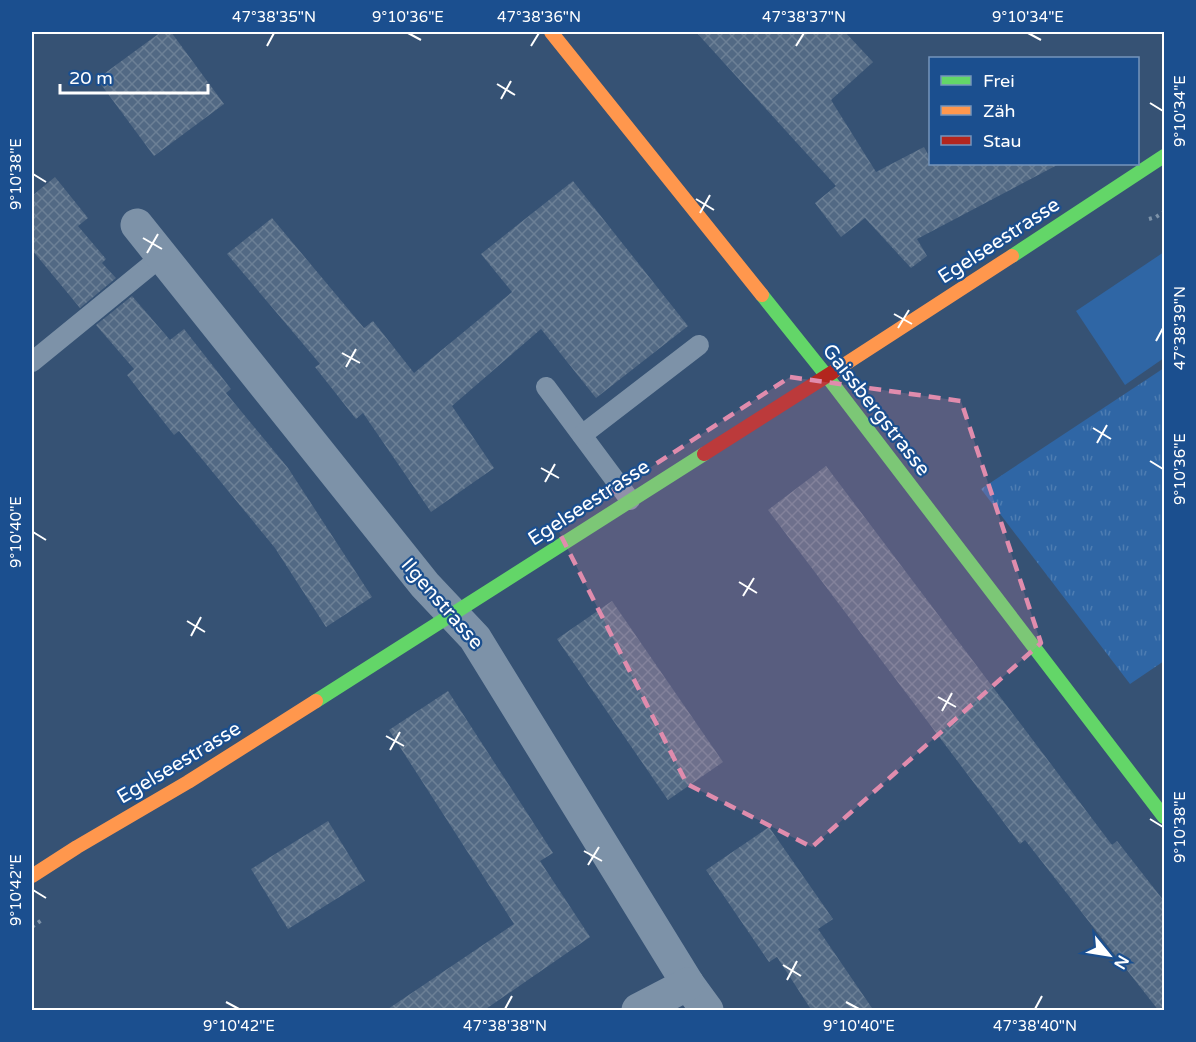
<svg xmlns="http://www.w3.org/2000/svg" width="1196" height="1042" font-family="'Varela Round',sans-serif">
<defs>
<pattern id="grass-tufts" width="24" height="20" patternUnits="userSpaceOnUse" patternTransform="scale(1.5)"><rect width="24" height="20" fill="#2f66a5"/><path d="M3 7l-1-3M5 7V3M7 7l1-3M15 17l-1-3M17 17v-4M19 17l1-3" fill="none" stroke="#4e7db2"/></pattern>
<pattern id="building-cross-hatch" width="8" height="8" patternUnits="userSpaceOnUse" patternTransform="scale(1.5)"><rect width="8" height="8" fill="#526984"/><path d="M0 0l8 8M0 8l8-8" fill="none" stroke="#6c8096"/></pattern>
</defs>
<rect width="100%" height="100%" fill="#365274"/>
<!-- grass -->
<polygon fill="url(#grass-tufts)" points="1164,368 1164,661 1130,684 981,489"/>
<!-- pitch -->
<polygon fill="#2f66a5" points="1164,252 1164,358 1125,385 1076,311"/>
<!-- building -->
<g fill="url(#building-cross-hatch)">
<polygon points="161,32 171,32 224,104 154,156 97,79"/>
<polygon points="696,32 845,32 873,62 831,100 876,172 924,147 930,158 930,164 1059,164 917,239 927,256 911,268 865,218 841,237 815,203 836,186"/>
<polygon points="55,177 88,218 78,226 106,259 102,263 116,278 80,308 32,250 32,196"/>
<polygon points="573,181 688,326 596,398 541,329 452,406 494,468 431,512 363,413 356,419 315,367 320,364 227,254 272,218 364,328 373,321 414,373 512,292 481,254"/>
<polygon points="132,296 170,340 184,329 231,389 226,393 288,468 372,597 326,627 275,548 179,431 174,435 127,375 134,369 96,325"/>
<polygon points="826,466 1112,845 1117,841 1164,901 1164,1011 1159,1011 1025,840 1020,844 768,510"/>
<polygon points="612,601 723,762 668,800 557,639"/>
<polygon points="448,691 553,853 540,861 590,937 483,1011 385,1011 514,924 389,730"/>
<polygon points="328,821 365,881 288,929 251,869"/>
<polygon points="769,827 833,919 818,929 874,1011 812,1011 777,957 769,962 706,870"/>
</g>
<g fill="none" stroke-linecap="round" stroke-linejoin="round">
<!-- path -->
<g stroke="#7d92a8" stroke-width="4" stroke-dasharray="3 4.5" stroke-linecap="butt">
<polyline points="1149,219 1156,217 1164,212"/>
<polyline points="32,927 43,919"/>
</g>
<!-- lane -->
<g stroke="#7d92a8" stroke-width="20">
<polyline points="32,362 162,256"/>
<polyline points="546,387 630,500"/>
<polyline points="582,435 699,345"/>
</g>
<!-- street -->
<g stroke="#7d92a8" stroke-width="33">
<polyline points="137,225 425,585 475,638 688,984 707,1010"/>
<polyline points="638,1010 688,984"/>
</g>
<!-- fast -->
<g stroke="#63d668" stroke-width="14">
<polyline points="1012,256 1164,156"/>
<polyline points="762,295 826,375 1164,817"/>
<polyline points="316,701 704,454"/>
</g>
<!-- slow -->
<g stroke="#ff974d" stroke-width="14">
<polyline points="551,32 762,295"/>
<polyline points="833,372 1012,256"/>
<polyline points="32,876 77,847 188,782 316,701"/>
</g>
<!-- jam -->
<polyline stroke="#b3261e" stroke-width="14" points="704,454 833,372"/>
</g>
<!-- marked area -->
<path fill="#e08cad" fill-opacity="0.2" stroke="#e08cad" stroke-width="4.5" stroke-dasharray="12 8" stroke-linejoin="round" d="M790 377 961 401 1041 643 812 847 687 784 557 528Z"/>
<!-- ticks -->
<path fill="none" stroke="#fff" stroke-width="2" d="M408 33 421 40M1028 33 1041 40M267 46 274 33M531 46 539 33M796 46 804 33M497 84 515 95M501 99 511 81M1150 103 1163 111M33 174 46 182M696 199 714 210M700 213 710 195M143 238 162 249M147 253 158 234M894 314 912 324M898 328 909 310M1156 341 1163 328M342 353 360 363M346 367 356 349M1093 428 1111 439M1097 443 1107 425M1150 461 1163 469M541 468 559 478M545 482 555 464M33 532 46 540M739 582 757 593M743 596 754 578M187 621 205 632M191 636 201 617M938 697 956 707M942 711 952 693M386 736 404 746M390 750 400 732M1150 819 1163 827M584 851 602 861M588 865 599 847M33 890 46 898M783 965 801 976M787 980 797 961M226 1002 239 1009M846 1002 859 1009M505 1009 512 996M1035 1009 1042 996"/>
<g text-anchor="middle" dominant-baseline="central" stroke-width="4.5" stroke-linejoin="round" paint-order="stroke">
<!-- street labels -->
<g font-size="20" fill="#fff" stroke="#1b4f8f">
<text transform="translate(999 241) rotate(-33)">Egelseestrasse</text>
<text transform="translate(876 410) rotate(52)">Gaissbergstrasse</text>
<text transform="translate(589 503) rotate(-33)">Egelseestrasse</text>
<text transform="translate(442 604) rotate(49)">Ilgenstrasse</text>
<text transform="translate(179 763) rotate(-31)">Egelseestrasse</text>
</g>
</g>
<!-- border -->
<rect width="1196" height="1042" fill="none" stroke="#1b4f8f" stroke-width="66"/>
<!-- legend -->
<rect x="929" y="57" width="210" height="108" fill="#1b4f8f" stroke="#7695bc" stroke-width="1.5"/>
<rect x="941" y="76" width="30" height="9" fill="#63d668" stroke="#7695bc" stroke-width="1.5"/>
<text x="983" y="87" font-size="18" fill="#ffffff">Frei</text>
<rect x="941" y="106" width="30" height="9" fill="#ff974d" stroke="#7695bc" stroke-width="1.5"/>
<text x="983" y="117" font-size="18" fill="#ffffff">Zäh</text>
<rect x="941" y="136" width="30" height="9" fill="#b3261e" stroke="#7695bc" stroke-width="1.5"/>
<text x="983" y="147" font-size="18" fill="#ffffff">Stau</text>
<!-- north arrow -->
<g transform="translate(1109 955) rotate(120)" stroke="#1b4f8f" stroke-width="4.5" paint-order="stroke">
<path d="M0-4.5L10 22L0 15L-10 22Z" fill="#ffffff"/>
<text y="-9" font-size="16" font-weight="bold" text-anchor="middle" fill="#ffffff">N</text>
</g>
<!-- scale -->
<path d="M60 84v9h148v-9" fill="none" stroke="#ffffff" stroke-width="3"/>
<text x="69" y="84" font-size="18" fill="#ffffff" stroke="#1b4f8f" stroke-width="4.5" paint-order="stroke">20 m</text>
<rect x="33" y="33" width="1130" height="976" fill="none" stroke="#fff" stroke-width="2"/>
<g font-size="15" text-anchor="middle" fill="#fff">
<text x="274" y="22">47°38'35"N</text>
<text x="408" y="22">9°10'36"E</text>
<text x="539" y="22">47°38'36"N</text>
<text x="804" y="22">47°38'37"N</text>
<text x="1028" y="22">9°10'34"E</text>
<text transform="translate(1180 111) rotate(-90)" y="5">9°10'34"E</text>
<text transform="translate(16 174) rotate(-90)" y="5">9°10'38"E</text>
<text transform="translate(1180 328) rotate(-90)" y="5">47°38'39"N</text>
<text transform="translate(1180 469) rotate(-90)" y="5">9°10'36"E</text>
<text transform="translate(16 532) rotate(-90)" y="5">9°10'40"E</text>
<text transform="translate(1180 827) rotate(-90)" y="5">9°10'38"E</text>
<text transform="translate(16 890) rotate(-90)" y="5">9°10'42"E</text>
<text x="239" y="1031">9°10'42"E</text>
<text x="505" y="1031">47°38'38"N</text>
<text x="859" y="1031">9°10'40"E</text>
<text x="1035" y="1031">47°38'40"N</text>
</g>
</svg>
